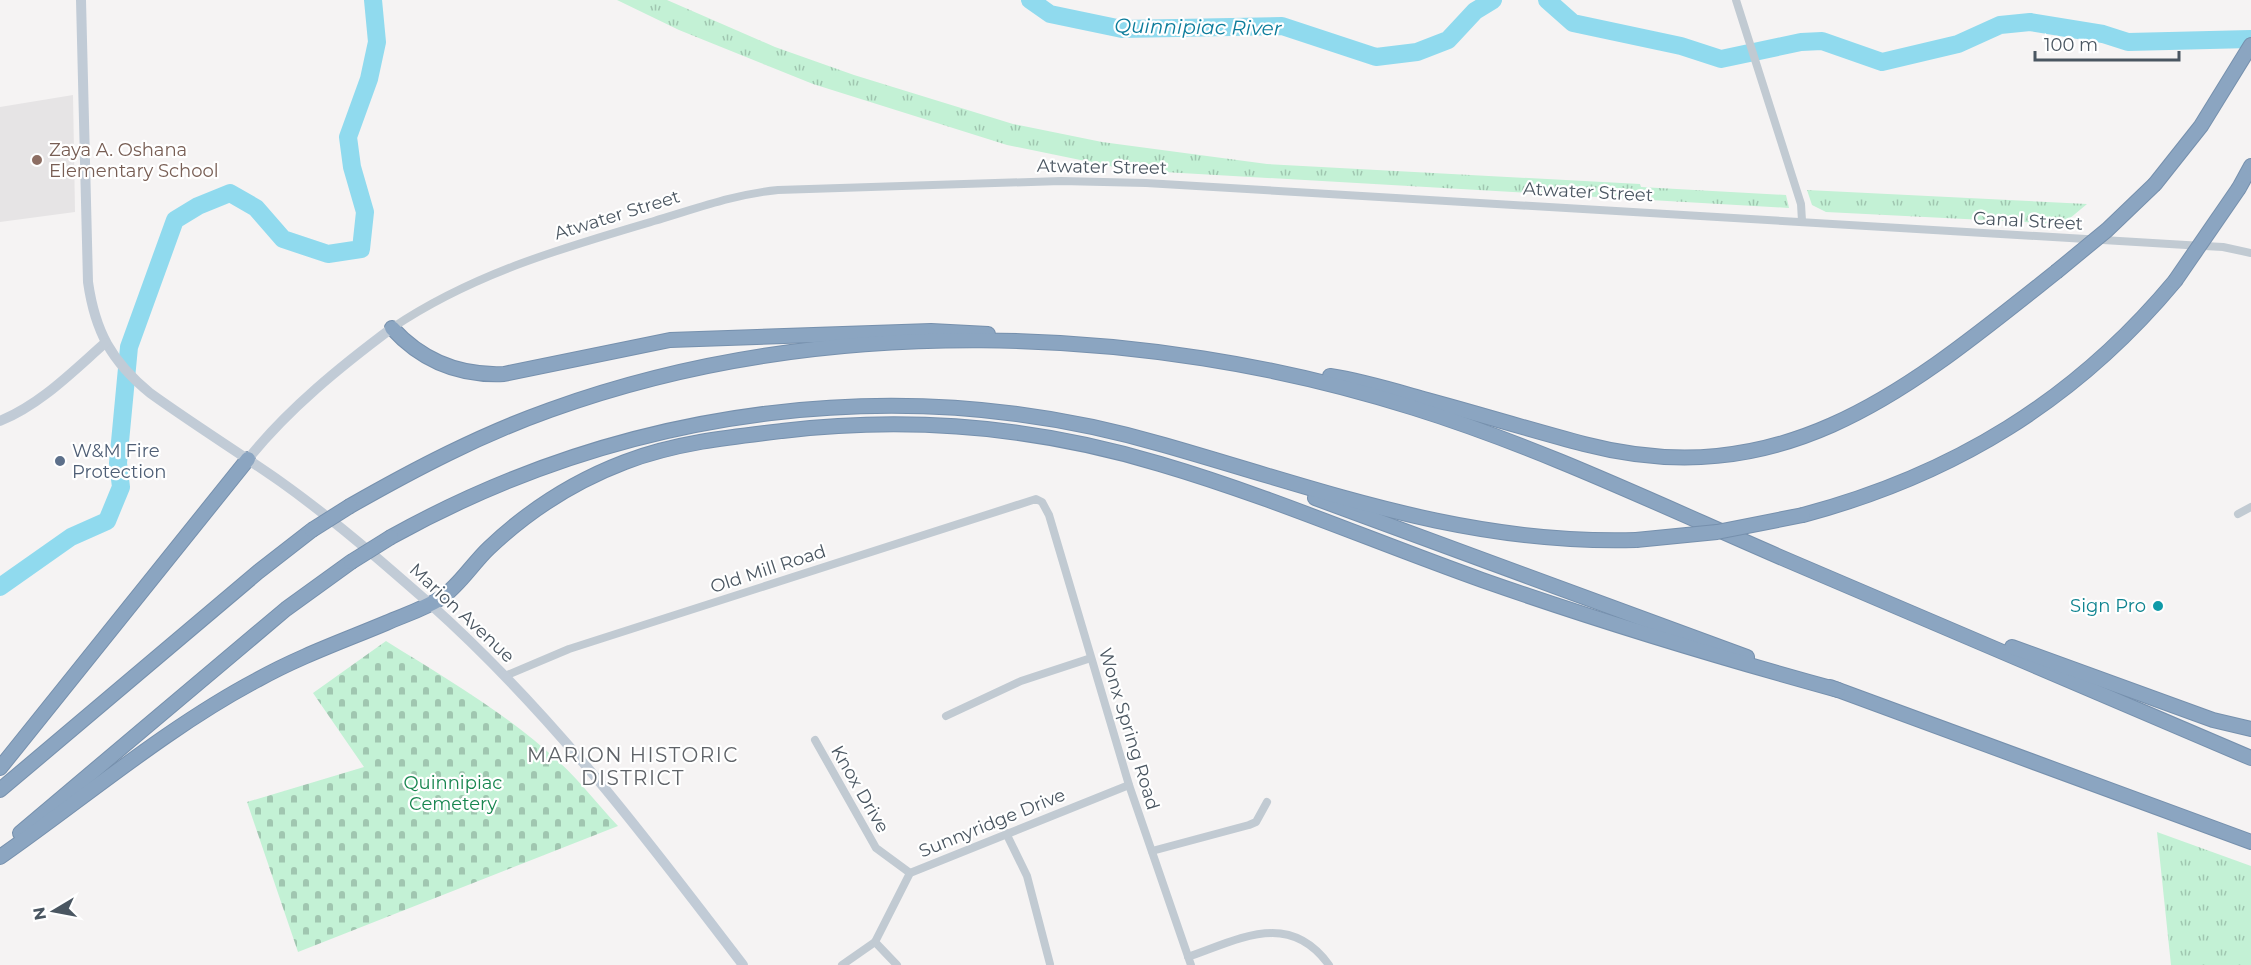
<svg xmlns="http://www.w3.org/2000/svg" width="2251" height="965" font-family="Montserrat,sans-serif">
<defs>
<pattern id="grass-tufts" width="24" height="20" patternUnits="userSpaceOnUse" patternTransform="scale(1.5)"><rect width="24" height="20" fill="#c3f1d5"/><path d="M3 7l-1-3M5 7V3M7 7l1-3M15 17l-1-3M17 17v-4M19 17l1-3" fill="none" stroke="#a0c6b0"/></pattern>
<pattern id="cemetery-stones" width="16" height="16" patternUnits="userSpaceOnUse" patternTransform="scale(1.5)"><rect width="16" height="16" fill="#c3f1d5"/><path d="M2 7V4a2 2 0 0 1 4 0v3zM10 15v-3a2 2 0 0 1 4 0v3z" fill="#a0c6b0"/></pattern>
</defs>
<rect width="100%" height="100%" fill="#f5f3f3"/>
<!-- education -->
<polygon fill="#e6e4e5" points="73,95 75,212 0,222 0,107"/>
<!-- grass -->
<g fill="url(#grass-tufts)">
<polygon points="617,0 667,0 775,47 854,75 1013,124 1102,142 1267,164 1640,184 1641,187 1786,195 1789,208 1129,170 1007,145 813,84 679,30"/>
<polygon points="1807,190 2087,204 2063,224 1826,212 1812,205"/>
<polygon points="2157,832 2251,866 2251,965 2171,965"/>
</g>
<!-- cemetery -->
<path fill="url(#cemetery-stones)" d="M386 641C445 678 508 714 559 762 580 781 598 805 618 826L298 952 247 802 364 767 313 693Z"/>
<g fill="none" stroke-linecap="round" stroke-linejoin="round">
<!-- river -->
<g stroke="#90daee" stroke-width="18">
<polyline points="1030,0 1050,14 1122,29 1282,26 1376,57 1417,52 1448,40 1475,11 1493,0"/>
<polyline points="1547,0 1573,23 1681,46 1721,59 1801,42 1822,41 1882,62 1958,44 2000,25 2030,22 2103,34 2128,42 2251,39"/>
<polyline points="0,587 71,537 107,521 121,487 118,463 129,347 175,220 198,206 230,193 256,208 283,239 328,254 361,249 365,212 352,167 348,137 369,79 377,42 373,0"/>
</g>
<defs>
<g id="motorway">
<polyline points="2155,184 2201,126 2251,45"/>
<polyline points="2239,188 2251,166"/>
<path d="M392 328C422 361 459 376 504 374L670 340 931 331 988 334"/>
<path d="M1330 376C1363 381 1395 391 1427 400 1479 414 1531 430 1584 444 1785 496 1910 388 2056 272"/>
<polyline points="1315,498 1747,657"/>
<path d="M350 506C415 469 480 435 550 410 819 313 1144 322 1414 408 1542 448 1664 507 1787 560 1942 626 2096 692 2251 758"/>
<path d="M1803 515C1953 475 2075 401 2175 281"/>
<path d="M391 537C627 406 904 369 1164 445 1325 491 1466 545 1636 540"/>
<polyline points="2012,647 2213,720 2251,729"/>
<polyline points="1830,687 2251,842"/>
<polyline points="0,768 248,459"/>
<polyline points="0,790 258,572 312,530"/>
<polyline points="20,833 286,609 351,562"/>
<path d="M0 857C83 799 168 727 257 680 298 657 343 641 386 623 404 615 424 609 441 598 459 586 473 563 489 548 528 511 575 481 625 462 675 443 729 437 782 431 909 416 1038 427 1160 464 1269 496 1375 542 1482 580 1599 621 1718 657 1838 690"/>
</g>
</defs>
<!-- motorway casing -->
<use href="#motorway" stroke="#7690ad" stroke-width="16"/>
<!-- minor -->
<g stroke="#c1cad2" stroke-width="8">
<polyline points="1736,0 1801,204 1802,221"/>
<path d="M392 328C472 274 562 248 654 221 695 209 735 194 778 190L1061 181 1146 183 2186 245 2223 247 2251 253"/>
<polyline points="2238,514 2251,507"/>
<polyline points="505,676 569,649 1036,499 1042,502 1049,515 1129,785 1191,965"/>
<polyline points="946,716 1021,681 1091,658"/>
<polyline points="815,740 876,848 910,873"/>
<polyline points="1006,833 1027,876 1050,964"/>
<polyline points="1152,851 1249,825 1256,822 1267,802"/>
<polyline points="875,942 897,965"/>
<path d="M1188 957C1240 939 1289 910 1329 965"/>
<polyline points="842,965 875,942 910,873 1129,785"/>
</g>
<!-- secondary -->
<g stroke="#c1cbd6" stroke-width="10">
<path d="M81 0 88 282C95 331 111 361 150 393 193 424 238 452 281 482 333 519 381 561 429 603 551 712 644 835 743 965"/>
<path d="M0 421C41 404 72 372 105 343"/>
<path d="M248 459C288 409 341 366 392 328"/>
</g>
<!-- motorway -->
<use href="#motorway" stroke="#8ba5c1" stroke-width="14"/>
<defs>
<g id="motorway-bridge">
<polyline points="2056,272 2107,230 2155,184"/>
<polyline points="2175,281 2239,188"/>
<polyline points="312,530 350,506"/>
<polyline points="1636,540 1717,532 1803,515"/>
<polyline points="351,562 391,537"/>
</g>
</defs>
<!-- motorway-bridge casing -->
<use href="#motorway-bridge" stroke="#7690ad" stroke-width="16" stroke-linecap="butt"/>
<!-- motorway-bridge -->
<use href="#motorway-bridge" stroke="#8ba5c1" stroke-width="14"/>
</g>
<!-- markers -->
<circle fill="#8d6e63" stroke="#fff" stroke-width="2" cx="37" cy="160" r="6"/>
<circle fill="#5c6f8a" stroke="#fff" stroke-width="2" cx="60" cy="461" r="6"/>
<circle fill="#0f9aa8" stroke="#fff" stroke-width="2" cx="2158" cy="606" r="6"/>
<g text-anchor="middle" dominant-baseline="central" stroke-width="4.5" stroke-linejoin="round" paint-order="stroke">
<!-- education labels -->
<g font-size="18" fill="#785e54" stroke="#fff" text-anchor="start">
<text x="49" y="150">Zaya A. Oshana<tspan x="49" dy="21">Elementary School</tspan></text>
</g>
<!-- street labels -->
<g font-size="18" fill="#4a5661" stroke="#fff">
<text transform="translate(1102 167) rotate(1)">Atwater Street</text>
<text transform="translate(1588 192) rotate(3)">Atwater Street</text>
<text transform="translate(617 215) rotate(-17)">Atwater Street</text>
<text transform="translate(2028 221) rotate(3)">Canal Street</text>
<text transform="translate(768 569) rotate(-18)">Old Mill Road</text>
<text transform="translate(462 613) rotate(43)">Marion Avenue</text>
<text transform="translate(1129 729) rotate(73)">Wonx Spring Road</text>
<text transform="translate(860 789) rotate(60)">Knox Drive</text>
<text transform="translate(992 823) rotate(-22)">Sunnyridge Drive</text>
</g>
<!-- service labels -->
<g font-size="18" fill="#4e5e75" stroke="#fff" text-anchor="start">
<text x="72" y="451">W&amp;M Fire<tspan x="72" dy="21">Protection</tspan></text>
</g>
<!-- culture labels -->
<g font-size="18" fill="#0d838f" stroke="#fff" text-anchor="end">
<text x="2146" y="606">Sign Pro</text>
</g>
<!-- park labels -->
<g font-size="18" fill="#17864f" stroke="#fff">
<text x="453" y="783">Quinnipiac<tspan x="453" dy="21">Cemetery</tspan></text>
</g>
<!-- water labels -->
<g font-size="20" font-style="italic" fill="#0c7c9b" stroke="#fff">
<text transform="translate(1198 27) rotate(1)">Quinnipiac River</text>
</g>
<!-- neighbourhood labels -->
<g font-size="20" letter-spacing="1.5" fill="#5f6368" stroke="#fff">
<text x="633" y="755">MARION HISTORIC<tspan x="633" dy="23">DISTRICT</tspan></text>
</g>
</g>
<!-- north arrow -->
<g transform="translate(54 911) rotate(260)" stroke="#ffffff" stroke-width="4.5" paint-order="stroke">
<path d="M0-4.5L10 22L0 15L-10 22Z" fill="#4a5661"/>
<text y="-9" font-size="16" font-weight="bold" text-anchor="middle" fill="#4a5661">N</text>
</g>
<!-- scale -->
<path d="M2035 51v9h144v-9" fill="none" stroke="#4a5661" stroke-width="3"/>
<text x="2044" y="51" font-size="18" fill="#4a5661" stroke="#ffffff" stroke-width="4.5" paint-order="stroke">100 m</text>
</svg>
